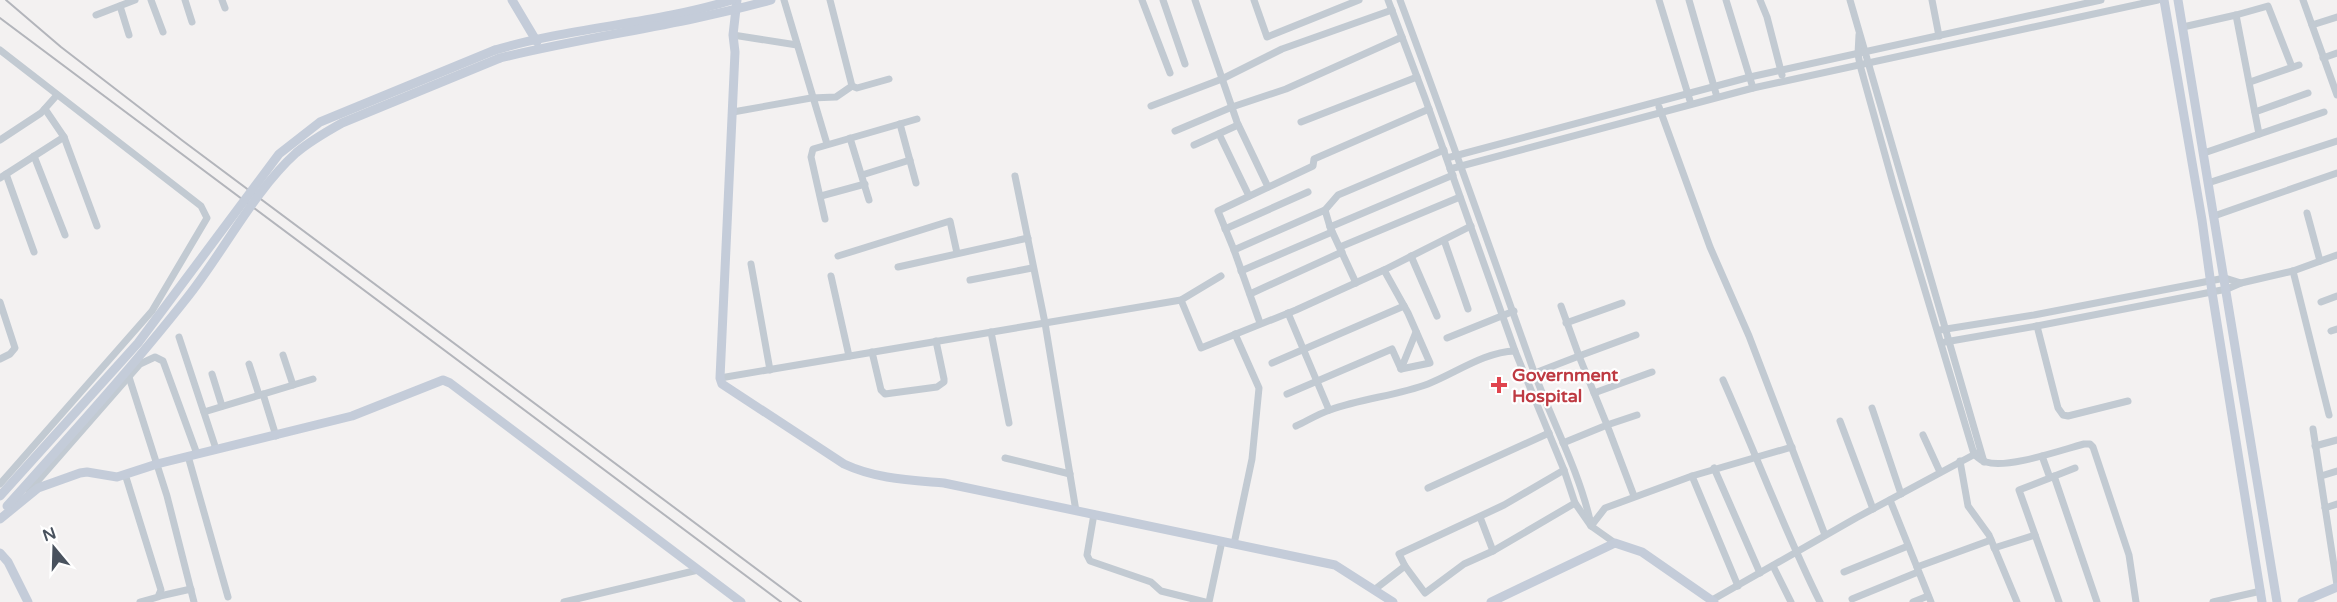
<svg xmlns="http://www.w3.org/2000/svg" width="2337" height="602" font-family="'Varela Round',sans-serif">
<rect width="100%" height="100%" fill="#f3f1f1"/>
<g fill="none" stroke-linecap="round" stroke-linejoin="round">
<!-- street -->
<g stroke="#c2cad2" stroke-width="7">
<polyline points="151,0 163,32"/>
<polyline points="185,0 192,22"/>
<polyline points="222,0 225,8"/>
<polyline points="784,0 827,144"/>
<polyline points="830,0 852,86 857,88 889,79"/>
<polyline points="1142,0 1170,73"/>
<polyline points="1163,0 1185,64"/>
<polyline points="1195,0 1237,122 1268,187"/>
<polyline points="1254,0 1267,37 1359,0"/>
<polyline points="1388,0 1425,98 1515,351 1564,470 1575,503 1591,526 1615,543"/>
<path d="M1400 0C1446 123 1490 248 1534 372 1552 421 1578 469 1590 520"/>
<polyline points="1659,0 1691,104"/>
<polyline points="1689,0 1717,97"/>
<polyline points="1726,0 1753,88"/>
<polyline points="1760,0 1767,17 1782,75"/>
<polyline points="1850,0 1984,462"/>
<polyline points="1932,0 1939,36"/>
<polyline points="2303,0 2337,95"/>
<polyline points="120,6 129,35"/>
<polyline points="96,15 135,0"/>
<polyline points="2236,15 2259,134"/>
<polyline points="2312,25 2337,17"/>
<polyline points="2183,27 2236,15 2268,6 2292,67"/>
<polyline points="733,35 797,45"/>
<path d="M1859 35 1858 54 1860 65 1894 187 1974 454C1977 457 1981 461 1986 462 2008 469 2061 450 2084 444H2090L2093 447 2129 555 2136 602"/>
<polyline points="0,50 201,206 207,218 152,311 0,484"/>
<polyline points="2323,58 2337,53"/>
<polyline points="2250,82 2299,65"/>
<polyline points="1151,106 1222,79 1282,49 1392,10"/>
<polyline points="1659,107 1710,247 1749,336 1825,535"/>
<polyline points="45,109 64,137 97,226"/>
<polyline points="733,112 811,98 836,97 852,86"/>
<polyline points="2255,112 2308,93"/>
<polyline points="1301,122 1417,77"/>
<polyline points="900,124 916,183"/>
<polyline points="1175,131 1232,107 1286,89 1402,37"/>
<polyline points="1219,134 1249,196"/>
<polyline points="850,138 869,200"/>
<polyline points="0,140 41,113 57,95"/>
<polyline points="1194,145 1238,125"/>
<polyline points="2204,153 2324,112"/>
<polyline points="34,156 65,235"/>
<polyline points="1447,158 1750,77 2101,0"/>
<polyline points="1450,169 1753,88 2158,0"/>
<polyline points="6,174 34,252"/>
<polyline points="862,175 910,160"/>
<polyline points="1015,176 1045,323 1076,511"/>
<polyline points="0,178 64,137"/>
<polyline points="2208,183 2337,141"/>
<polyline points="821,196 865,184"/>
<polyline points="1325,210 1338,195 1444,150"/>
<polyline points="2307,213 2320,261"/>
<polyline points="2214,216 2337,173"/>
<polyline points="825,219 811,157 813,149 917,119"/>
<polyline points="1330,227 1453,175"/>
<polyline points="1225,229 1308,192"/>
<polyline points="1444,240 1468,309"/>
<polyline points="1340,247 1460,197"/>
<polyline points="1234,250 1260,323"/>
<polyline points="838,256 950,221 957,253"/>
<polyline points="1411,256 1437,316"/>
<polyline points="751,264 770,370"/>
<polyline points="898,267 1028,238"/>
<polyline points="1241,271 1332,232"/>
<polyline points="2293,271 2329,415"/>
<polyline points="831,276 849,356"/>
<polyline points="970,280 1032,268"/>
<polyline points="1356,283 1330,227 1325,210 1234,250 1218,211 1313,166 1314,159 1429,109"/>
<polyline points="1250,294 1342,252"/>
<polyline points="1181,300 1201,348 1296,310 1384,270 1471,226"/>
<polyline points="0,302 15,348 10,354 0,359"/>
<polyline points="2321,302 2337,296"/>
<polyline points="1561,306 1579,356 1636,335"/>
<polyline points="1288,313 1329,410"/>
<polyline points="1566,323 1622,303"/>
<polyline points="2037,326 2058,408 2063,415 2068,416 2128,401"/>
<polyline points="1940,330 2034,315 2225,278 2241,283"/>
<polyline points="2331,331 2337,329"/>
<polyline points="991,332 1009,423"/>
<polyline points="179,337 216,449"/>
<polyline points="1447,338 1514,311"/>
<polyline points="1945,342 2037,326 2227,289 2241,283 2293,271 2337,255"/>
<polyline points="872,352 881,390 885,394 937,387 944,382 944,379 936,341"/>
<polyline points="283,355 293,385"/>
<polyline points="1272,363 1404,306"/>
<polyline points="249,364 259,395"/>
<polyline points="1401,369 1416,332"/>
<polyline points="1535,373 1579,356 1607,425 1563,443"/>
<polyline points="212,374 222,406"/>
<polyline points="129,377 167,496 194,602"/>
<polyline points="720,378 1181,300 1221,276"/>
<path d="M1723 380C1756 454 1784 530 1820 602"/>
<polyline points="1594,393 1652,372"/>
<polyline points="263,394 276,436"/>
<polyline points="1287,394 1392,349 1401,369 1430,363 1408,313 1384,270"/>
<polyline points="1872,408 1901,494"/>
<polyline points="204,412 313,379"/>
<polyline points="1840,421 1873,509"/>
<path d="M1296 426C1307 421 1318 414 1330 410 1362 398 1396 396 1428 384 1456 373 1484 352 1515 351"/>
<polyline points="2313,429 2337,585"/>
<polyline points="1923,435 1940,472"/>
<polyline points="2315,446 2337,440"/>
<polyline points="188,456 228,597"/>
<polyline points="2042,456 2050,478 2019,490 2059,602"/>
<polyline points="1005,458 1070,474"/>
<polyline points="1960,461 1968,506 1989,535 2017,602"/>
<polyline points="1714,468 1760,573"/>
<polyline points="125,474 161,590 158,597 140,602"/>
<polyline points="2054,476 2097,602"/>
<polyline points="2321,476 2337,471"/>
<polyline points="2052,477 2075,468"/>
<polyline points="1428,488 1549,433"/>
<polyline points="29,491 140,364 155,357 163,361 197,454"/>
<polyline points="1634,496 1607,425 1637,415"/>
<polyline points="1890,500 1931,602"/>
<polyline points="2325,508 2337,504"/>
<polyline points="1094,514 1087,555 1090,561 1151,582 1161,591 1205,602"/>
<polyline points="1480,517 1493,551"/>
<polyline points="1591,526 1605,508 1692,476"/>
<polyline points="1234,544 1252,459 1259,388 1235,334"/>
<polyline points="1994,548 2035,535"/>
<polyline points="1405,566 1399,554 1504,505 1564,470"/>
<polyline points="1773,566 1791,602"/>
<polyline points="1917,567 1991,540"/>
<polyline points="1844,572 1908,546"/>
<polyline points="1738,586 1692,476 1792,447"/>
<polyline points="1374,590 1405,566 1425,593 1464,564 1493,551 1575,503"/>
<polyline points="160,596 191,589"/>
<polyline points="1852,599 1918,572"/>
<polyline points="1712,600 1856,518 1977,453"/>
<polyline points="564,602 698,570"/>
<polyline points="1209,602 1222,541"/>
<polyline points="1913,602 1928,596"/>
<polyline points="2213,602 2261,591"/>
</g>
<!-- secondary -->
<g stroke="#c4ccd9" stroke-width="9">
<polyline points="512,0 537,42"/>
<path d="M737 0 733 35 735 52 720 378 722 384 844 464C876 479 910 480 944 483L1335 565 1393 602"/>
<polyline points="2164,0 2202,220 2212,292 2262,602"/>
<polyline points="2178,0 2277,602"/>
<path d="M495 50C572 27 655 24 732 0"/>
<path d="M500 58C590 36 681 25 771 0"/>
<polyline points="0,519 38,488 80,473 87,472 117,477 157,464 352,416 443,380 450,383 741,602"/>
<polyline points="0,553 8,562 28,602"/>
<polyline points="1491,602 1615,543 1642,552 1714,602"/>
<polyline points="2302,602 2337,587"/>
</g>
<!-- rail -->
<g stroke="#b3b5bb" stroke-width="2">
<polyline points="6,0 61,47 183,141 801,602"/>
<polyline points="0,18 781,602"/>
</g>
<!-- secondary-bridge -->
<g stroke="#c4ccd9" stroke-width="9">
<polyline points="0,496 138,343 279,154 320,122 495,50"/>
<path d="M7 506C68 438 130 370 186 299 223 253 253 192 296 153 310 141 326 132 342 123L500 58"/>
</g>
</g>
<!-- markers -->
<path fill="#e0444e" stroke="#fff" stroke-width="2" d="M1496 376h6v6h6v6h-6v6h-6v-6h-6v-6h6z"/>
<g text-anchor="middle" dominant-baseline="central" stroke-width="4.5" stroke-linejoin="round" paint-order="stroke">
<!-- health labels -->
<g font-size="18" font-weight="bold" fill="#be3a42" stroke="#fff" text-anchor="start">
<text x="1512" y="375">Government<tspan x="1512" dy="21">Hospital</tspan></text>
</g>
</g>
<!-- north arrow -->
<g transform="translate(54 548) rotate(341)" stroke="#ffffff" stroke-width="4.5" paint-order="stroke">
<path d="M0-4.5L10 22L0 15L-10 22Z" fill="#49525e"/>
<text y="-9" font-size="16" font-weight="bold" text-anchor="middle" fill="#49525e">N</text>
</g>
</svg>
